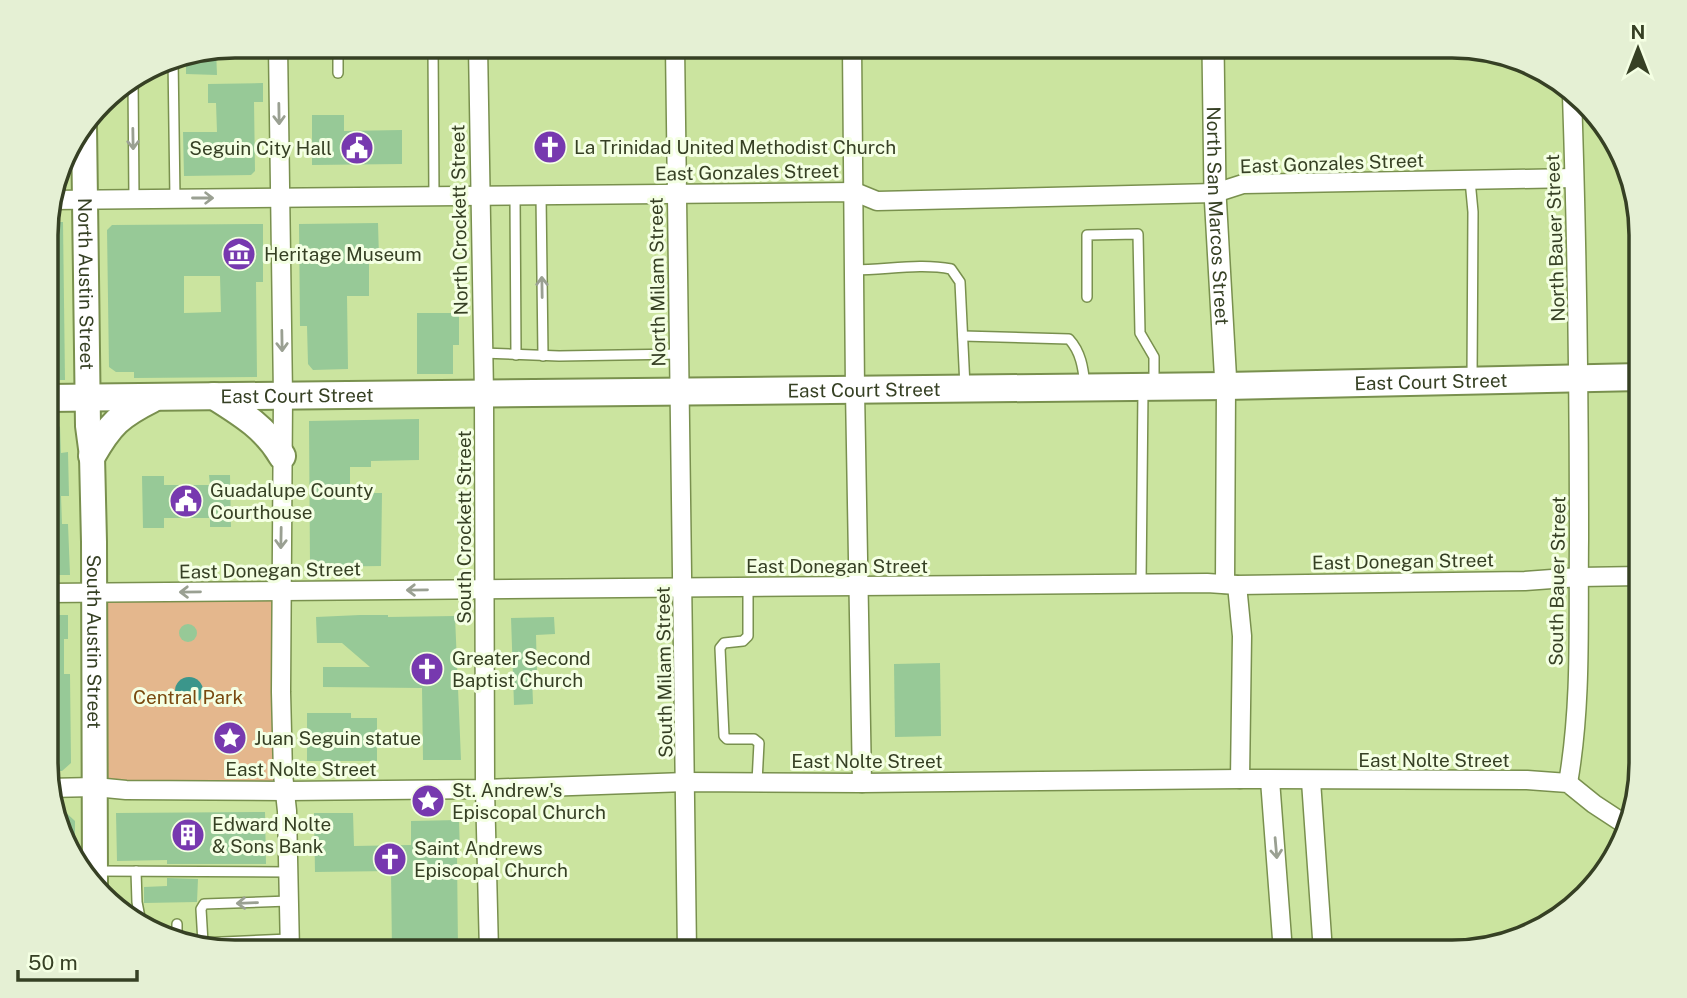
<svg xmlns="http://www.w3.org/2000/svg" width="1687" height="998" font-family="'Public Sans',sans-serif">
<rect width="100%" height="100%" fill="#cbe49f"/>
<!-- built -->
<polygon fill="#c1dd90" points="63,157 64,191 53,191 53,190"/>
<!-- green -->
<polygon fill="#e4b78d" points="281,591 286,791 95,787 95,593"/>
<!-- water -->
<circle fill="#3b968b" cx="189" cy="691" r="14"/>
<!-- building -->
<g fill="#97c997" fill-rule="evenodd">
<polygon points="216,49 217,75 186,74 186,55"/>
<polygon points="263,83 263,102 254,102 255,171 251,175 184,176 183,132 217,132 216,103 208,103 208,84"/>
<polygon points="312,115 344,115 344,131 402,130 402,164 312,165"/>
<polygon points="47,222 63,222 65,380 47,380"/>
<polygon points="378,223 379,258 369,258 369,296 347,296 348,369 313,370 308,364 307,326 300,326 299,224"/>
<path d="M263 224V282H256L257 377 134 378V372H116L109 367 107 230 112 225ZM184 276H220L221 312 184 313Z"/>
<polygon points="417,313 453,313 453,316 459,316 459,345 453,345 453,374 417,374"/>
<polygon points="419,419 419,460 371,461 371,467 350,467 350,493 382,493 381,566 310,567 309,421"/>
<polygon points="55,423 60,427 61,453 68,452 69,496 61,496 62,524 68,524 70,575 57,575 57,570 47,570 47,424"/>
<polygon points="209,475 230,475 231,527 210,527 210,518 164,518 164,528 143,528 142,476 164,476 164,485 210,485"/>
<polygon points="55,615 68,615 68,639 64,639 64,674 70,674 71,763 62,771 49,771 47,765 47,620 55,620"/>
<polygon points="360,615 388,615 388,617 455,616 461,760 423,760 422,688 323,687 323,667 370,667 342,643 317,643 316,617"/>
<polygon points="554,617 555,634 536,635 537,674 532,674 533,704 514,705 511,618"/>
<circle cx="188" cy="633" r="9"/>
<polygon points="940,663 941,736 895,737 894,664"/>
<polygon points="307,713 351,713 351,718 377,718 377,761 307,761"/>
<polygon points="51,799 75,821 75,860 74,860"/>
<polygon points="265,812 266,864 167,864 167,860 117,861 116,813"/>
<polygon points="314,813 353,813 354,846 411,845 411,821 459,820 460,855 457,855 458,950 392,952 391,871 315,872"/>
<polygon points="167,878 198,879 197,902 144,903 144,887 167,886"/>
</g>
<g fill="none" stroke-linecap="round" stroke-linejoin="round">
<defs>
<g id="service">
<polyline points="433,46 434,196"/>
<polyline points="173,58 175,199"/>
<polyline points="338,73 338,46"/>
<polyline points="133,78 134,199"/>
<polyline points="1470,180 1473,212 1472,380"/>
<polyline points="515,195 516,355"/>
<polyline points="541,195 543,356"/>
<path d="M855 270C886 270 920 263 951 269L960 282 965 387"/>
<polyline points="1087,297 1087,235 1138,234 1140,333 1154,357 1154,385"/>
<path d="M963 336 1069 339C1081 352 1083 368 1085 384"/>
<polyline points="483,353 559,356 680,354"/>
<polyline points="1141,584 1143,390"/>
<polyline points="748,587 748,636 743,641 724,643 720,648 724,736 727,739 754,739 759,743 757,782"/>
<polyline points="97,871 289,872"/>
<polyline points="136,871 137,902 142,928"/>
<polyline points="177,924 177,937"/>
<polyline points="200,943 289,939"/>
<polyline points="203,943 201,909 204,904 289,901"/>
</g>
<g id="minor">
<polyline points="278,46 283,396 281,692 283,774 287,811 290,952"/>
<polyline points="478,46 484,394 485,789 489,952"/>
<polyline points="675,46 687,952"/>
<polyline points="852,46 855,390 862,783"/>
<polyline points="50,200 855,192 877,201 1215,193 1243,184 1574,178"/>
<polyline points="1225,584 1226,386"/>
<polyline points="1237,585 1242,636 1240,779"/>
<polyline points="47,593 1207,583 1237,585 1525,581 1579,577 1641,576"/>
<polyline points="1270,780 1283,952"/>
<polyline points="1311,781 1323,952"/>
<path d="M1568 783C1582 703 1578 620 1579 540 1579 391 1577 243 1572 95"/>
<polyline points="47,788 95,787 126,790 286,791 485,789 686,782 862,783 1240,779 1527,780 1568,783 1594,804 1626,825"/>
</g>
<g id="tertiary">
<path id="s1" d="M1213 46 1215 193 1226 386"/>
</g>
<g id="secondary">
<path id="s2" d="M84 126 88 426 92 456 94 542 95 885"/>
</g>
<g id="primary">
<path d="M214 396C241 413 266 428 282 456"/>
<path id="s3" d="M47 398 1226 386 1641 377"/>
<path d="M92 456C110 424 120 415 152 399"/>
</g>
</defs>
<!-- service casing -->
<use href="#service" stroke="#79904e" stroke-width="12"/>
<!-- minor casing -->
<use href="#minor" stroke="#79904e" stroke-width="21"/>
<!-- tertiary casing -->
<use href="#tertiary" stroke="#79904e" stroke-width="24"/>
<!-- secondary casing -->
<use href="#secondary" stroke="#79904e" stroke-width="28"/>
<!-- primary casing -->
<use href="#primary" stroke="#79904e" stroke-width="30"/>
<!-- service -->
<use href="#service" stroke="#fff" stroke-width="9"/>
<!-- minor -->
<use href="#minor" stroke="#fff" stroke-width="18"/>
<!-- tertiary -->
<use href="#tertiary" stroke="#fff" stroke-width="21"/>
<!-- secondary -->
<use href="#secondary" stroke="#fff" stroke-width="24"/>
<!-- primary -->
<use href="#primary" stroke="#fff" stroke-width="26"/>
</g>
<!-- one-way arrows -->
<defs><path id="oneway-shaft" d="M-6 0H5M1.5-3L5.5 0L1.5 3" fill="none" stroke-width="1.6" stroke-linecap="round" stroke-linejoin="round" transform="scale(1.75)"/></defs>
<g stroke="#9aa092">
<use href="#oneway-shaft" transform="translate(279 114) rotate(89)"/>
<use href="#oneway-shaft" transform="translate(133 139) rotate(89)"/>
<use href="#oneway-shaft" transform="translate(203 198)"/>
<use href="#oneway-shaft" transform="translate(542 287) rotate(-91)"/>
<use href="#oneway-shaft" transform="translate(282 341) rotate(89)"/>
<use href="#oneway-shaft" transform="translate(281 538) rotate(91)"/>
<use href="#oneway-shaft" transform="translate(417 590) rotate(179)"/>
<use href="#oneway-shaft" transform="translate(190 592) rotate(179)"/>
<use href="#oneway-shaft" transform="translate(1276 848) rotate(85)"/>
<use href="#oneway-shaft" transform="translate(247 903) rotate(178)"/>
</g>
<!-- icons -->
<defs>
<symbol id="church-disc" viewBox="-11 -11 22 22"><circle r="9.5" fill="#7739af" stroke="#f4ffe3"/><path d="M-1.2-6h2.4v3.5h3.3v2.4h-3.3V6h-2.4V-.1h-3.3v-2.4h3.3Z" fill="#fff"/></symbol>
<symbol id="civic-disc" viewBox="-11 -11 22 22"><circle r="9.5" fill="#7739af" stroke="#f4ffe3"/><path d="M-.6-6.5H3V-4.5H.6V-3L4-1V1h2V6H-6V1h2V-1L-.6-3ZM-1.2 2.5V6h2.4V2.5Z" fill="#fff"/></symbol>
<symbol id="museum-disc" viewBox="-11 -11 22 22"><circle r="9.5" fill="#7739af" stroke="#f4ffe3"/><path d="M0-6L6-3V-2H-6V-3ZM-5-1h2V3h-2ZM-1-1h2V3h-2ZM3-1h2V3H3ZM-6 4H6V6H-6Z" fill="#fff"/></symbol>
<symbol id="sight-disc" viewBox="-11 -11 22 22"><circle r="9.5" fill="#7739af" stroke="#f4ffe3"/><path d="M0-6L1.8-2.2L6-1.7L2.9 1.2L3.7 5.4L0 3.3L-3.7 5.4L-2.9 1.2L-6-1.7L-1.8-2.2Z" fill="#fff"/></symbol>
<symbol id="building-disc" viewBox="-11 -11 22 22"><circle r="9.5" fill="#7739af" stroke="#f4ffe3"/><path d="M-4-6H4V6H1V3H-1V6H-4ZM-2.5-4.3h1.7v1.8h-1.7ZM.8-4.3h1.7v1.8H.8ZM-2.5-1h1.7V.8h-1.7ZM.8-1h1.7V.8H.8Z" fill="#fff"/></symbol>
</defs>
<g fill-rule="evenodd">
<use href="#church-disc" x="531" y="128" width="38" height="38"/>
<use href="#civic-disc" x="338" y="129" width="38" height="38"/>
<use href="#museum-disc" x="220" y="235" width="38" height="38"/>
<use href="#civic-disc" x="167" y="482" width="38" height="38"/>
<use href="#church-disc" x="408" y="650" width="38" height="38"/>
<use href="#sight-disc" x="211" y="719" width="38" height="38"/>
<use href="#sight-disc" x="409" y="782" width="38" height="38"/>
<use href="#building-disc" x="169" y="816" width="38" height="38"/>
<use href="#church-disc" x="371" y="840" width="38" height="38"/>
</g>
<g text-anchor="middle" dominant-baseline="central" stroke-width="6" stroke-linejoin="round" paint-order="stroke">
<!-- poi labels -->
<g font-size="19" fill="#364024" stroke="#f4ffe3" text-anchor="start">
<text x="574" y="147">La Trinidad United Methodist Church</text>
<text x="332" y="148" text-anchor="end">Seguin City Hall</text>
<text x="264" y="254">Heritage Museum</text>
<text x="210" y="490">Guadalupe County<tspan x="210" dy="22">Courthouse</tspan></text>
<text x="452" y="658">Greater Second<tspan x="452" dy="22">Baptist Church</tspan></text>
<text x="254" y="738">Juan Seguin statue</text>
<text x="452" y="790">St. Andrew's<tspan x="452" dy="22">Episcopal Church</tspan></text>
<text x="212" y="824">Edward Nolte<tspan x="212" dy="22">&amp; Sons Bank</tspan></text>
<text x="414" y="848">Saint Andrews<tspan x="414" dy="22">Episcopal Church</tspan></text>
</g>
<!-- street labels -->
<g font-size="19" fill="#364024" stroke="#f4ffe3">
<text transform="translate(1332 163) rotate(-2)">East Gonzales Street</text>
<text transform="translate(747 172) rotate(-1)">East Gonzales Street</text>
<text stroke="none"><textPath href="#s1" startOffset="170">North San Marcos Street</textPath></text>
<text transform="translate(459 220) rotate(-91)">North Crockett Street</text>
<text transform="translate(1555 238) rotate(-92)">North Bauer Street</text>
<text transform="translate(657 282) rotate(-91)">North Milam Street</text>
<text stroke="none"><textPath href="#s2" startOffset="158">North Austin Street</textPath></text>
<text stroke="none"><textPath href="#s3" startOffset="1384">East Court Street</textPath></text>
<text stroke="none"><textPath href="#s3" startOffset="817">East Court Street</textPath></text>
<text stroke="none"><textPath href="#s3" startOffset="250">East Court Street</textPath></text>
<text transform="translate(464 527) rotate(-90)">South Crockett Street</text>
<text transform="translate(1403 561) rotate(-1)">East Donegan Street</text>
<text x="837" y="566">East Donegan Street</text>
<text transform="translate(270 570) rotate(-1)">East Donegan Street</text>
<text transform="translate(1557 581) rotate(-89)">South Bauer Street</text>
<text stroke="none"><textPath href="#s2" startOffset="516">South Austin Street</textPath></text>
<text transform="translate(664 672) rotate(-91)">South Milam Street</text>
<text x="1434" y="760">East Nolte Street</text>
<text x="867" y="761">East Nolte Street</text>
<text x="301" y="769">East Nolte Street</text>
</g>
<!-- park labels -->
<g font-size="19" fill="#79490f" stroke="#f4ffe3">
<text x="188" y="697">Central Park</text>
</g>
</g>
<!-- crop -->
<path d="M0 0H1687V998H0ZM235 58H1452A177 177 0 0 1 1629 235V763A177 177 0 0 1 1452 940H235A177 177 0 0 1 58 763V235A177 177 0 0 1 235 58Z" fill="#e5f0d4" fill-rule="evenodd"/>
<path fill="none" stroke="#364024" stroke-width="3.5" d="M235 58H1452A177 177 0 0 1 1629 235V763A177 177 0 0 1 1452 940H235A177 177 0 0 1 58 763V235A177 177 0 0 1 235 58Z"/>
<!-- north arrow -->
<g transform="translate(1638 49)" stroke="#f4ffe3" stroke-width="5" paint-order="stroke">
<path d="M0-5L12 26L0 18L-12 26Z" fill="#364024"/>
<text y="-10" font-size="19" font-weight="bold" text-anchor="middle" fill="#364024">N</text>
</g>
<!-- scale -->
<path d="M18 970v10h119v-10" fill="none" stroke="#364024" stroke-width="3.5"/>
<text x="28" y="970" font-size="21" fill="#364024" stroke="#f4ffe3" stroke-width="5" paint-order="stroke">50 m</text>
</svg>
